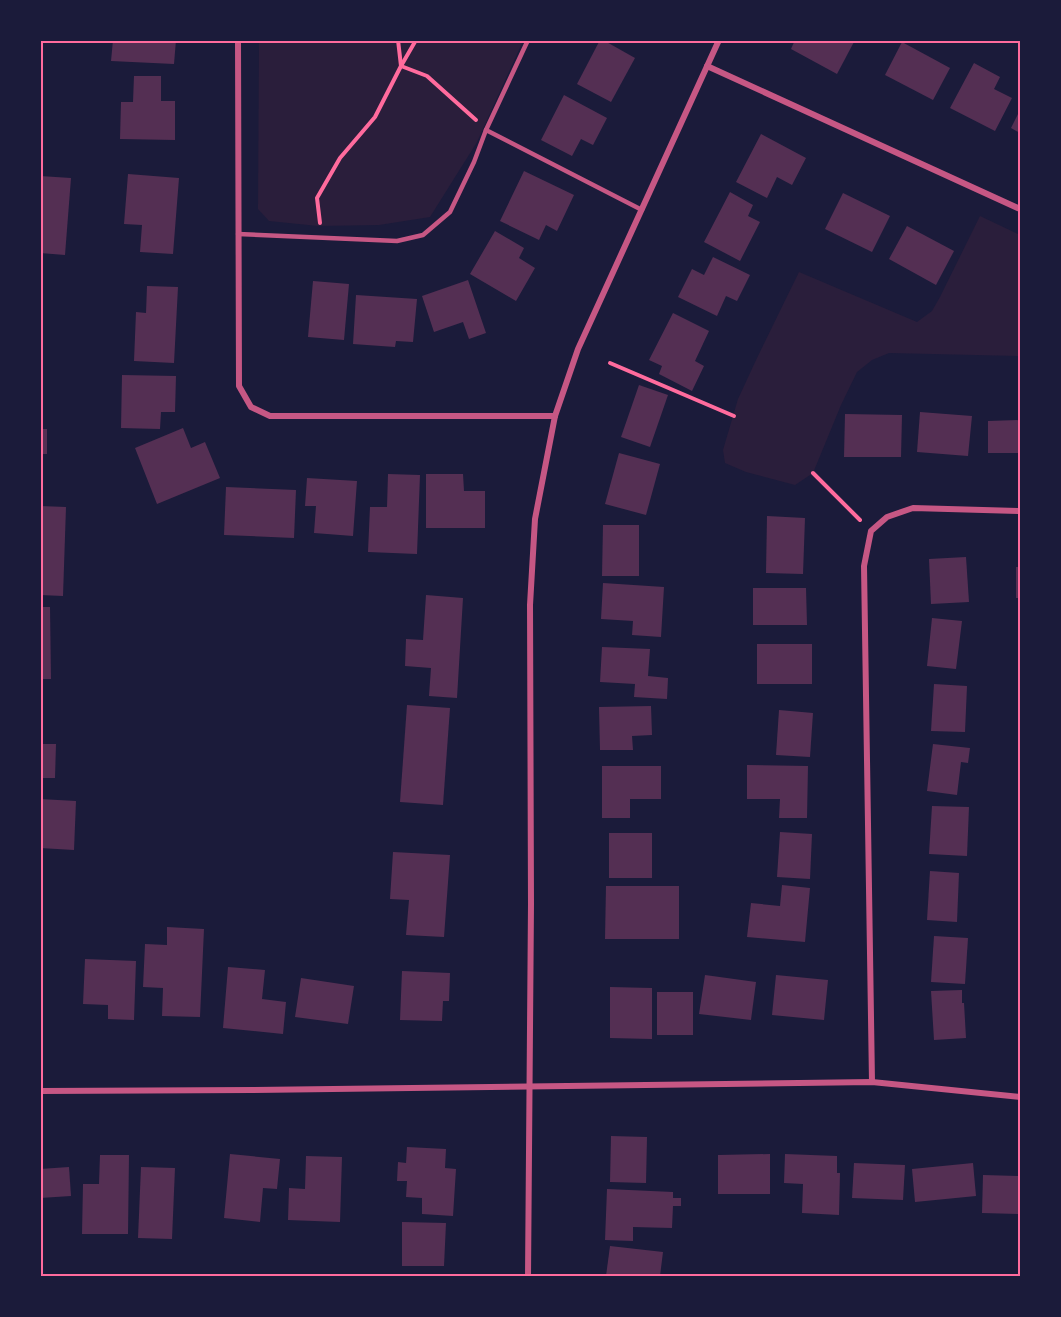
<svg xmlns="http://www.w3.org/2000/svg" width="1061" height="1317" font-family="Quicksand,sans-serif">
<rect width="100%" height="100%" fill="#1b1b3a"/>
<!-- green -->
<g fill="#2a1e3b">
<polygon points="259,41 523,41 477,142 430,217 379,225 318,226 269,221 258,209"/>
<polygon points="980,216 1020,235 1020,356 889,353 872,360 857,372 841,405 813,473 795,485 746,472 725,463 723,450 738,399 757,358 799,272 917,322 932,311 940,297"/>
</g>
<!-- building -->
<g fill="#542f53">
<polygon points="113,40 176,40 174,64 111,61"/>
<polygon points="600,40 603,40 635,58 611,102 577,84"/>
<polygon points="795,40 855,40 837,74 791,49"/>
<polygon points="902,42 950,68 933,100 885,75"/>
<polygon points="974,63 1000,77 994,89 1012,98 995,131 950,108"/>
<polygon points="134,76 161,76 161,101 175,101 175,140 120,139 121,102 133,102"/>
<polygon points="564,95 607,118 593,145 581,139 572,156 541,140"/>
<polygon points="1020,110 1020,133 1011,128"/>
<polygon points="761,134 806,158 792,185 777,177 767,198 736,182"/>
<polygon points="524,171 574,195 557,231 546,225 539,240 500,221"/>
<polygon points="128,174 179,178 173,254 140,252 142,225 124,224"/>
<polygon points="40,176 71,178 65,255 40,253"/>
<polygon points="730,192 753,205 748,216 760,222 740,261 704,242"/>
<polygon points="843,193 890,216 872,252 825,229"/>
<polygon points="907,226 954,251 936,285 889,259"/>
<polygon points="495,231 524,248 519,258 535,268 516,301 470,274"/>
<polygon points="713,257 750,275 737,301 726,296 717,316 678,297 692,269 704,275"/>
<polygon points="468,280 486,333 469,339 463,322 434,332 422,296"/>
<polygon points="313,281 349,284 344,340 308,337"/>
<polygon points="147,286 178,287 174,363 134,361 136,312 146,313"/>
<polygon points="356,295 417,299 413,342 396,341 395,347 353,344"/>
<polygon points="673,313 709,331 695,361 704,366 692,391 659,374 662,366 649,360"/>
<polygon points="122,375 176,376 175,412 161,412 160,429 121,428"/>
<polygon points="639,385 668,395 650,447 621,437"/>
<polygon points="920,412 972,416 968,456 917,452"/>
<polygon points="845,414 902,415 901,457 844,457"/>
<polygon points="1020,420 1020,453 988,453 988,421"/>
<polygon points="183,428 191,448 205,442 220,478 157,504 135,448"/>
<rect x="40" y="429" width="7" height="25"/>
<polygon points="619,453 660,464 646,515 605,504"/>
<polygon points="388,474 420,475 417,554 368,552 370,507 387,507"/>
<polygon points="426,474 463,474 464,491 485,491 485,528 426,528"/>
<polygon points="307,478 357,481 353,536 314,533 316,506 305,506"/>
<polygon points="226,487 296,490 294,538 224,535"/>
<polygon points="40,506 66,507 63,596 40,595"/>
<polygon points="767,516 805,518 803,574 766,573"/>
<polygon points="603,525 639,525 639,576 602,576"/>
<polygon points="966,557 969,602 931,604 929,559"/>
<rect x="1016" y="567" width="4" height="31"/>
<polygon points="603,583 664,587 661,637 632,635 633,621 601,619"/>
<polygon points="753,588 806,588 807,625 753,625"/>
<polygon points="426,595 463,598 457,698 429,696 431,668 405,666 406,639 423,640"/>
<polygon points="40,607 50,607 51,679 40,679"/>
<polygon points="932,618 962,621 956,669 927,666"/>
<rect x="757" y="644" width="55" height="40"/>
<polygon points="602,647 650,649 648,676 668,678 667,699 634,697 635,684 600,682"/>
<polygon points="934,684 967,686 965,732 931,731"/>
<polygon points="407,705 450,708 443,805 400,802"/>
<polygon points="651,706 652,735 632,736 633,750 600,750 599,707"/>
<polygon points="779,710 813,713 810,757 776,755"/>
<polygon points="40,744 56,744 55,778 40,778"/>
<polygon points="933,744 970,748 968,763 961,762 957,795 927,791"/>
<polygon points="747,765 808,766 807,818 779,818 780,799 747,799"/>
<polygon points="602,766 661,766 661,799 630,799 630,818 602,818"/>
<polygon points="40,799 76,801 74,850 40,848"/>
<polygon points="932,806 969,807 967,856 929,854"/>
<polygon points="780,832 812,834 810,879 777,877"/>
<rect x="609" y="833" width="43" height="45"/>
<polygon points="393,852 450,855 444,937 406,935 409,900 390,899"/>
<polygon points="930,871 959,873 957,922 927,920"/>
<polygon points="782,885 810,888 805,942 747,937 751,903 780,906"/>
<polygon points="606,886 679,886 679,939 605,939"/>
<polygon points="167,927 204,929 200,1017 162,1016 163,988 143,987 145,944 167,945"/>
<polygon points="934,936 968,938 965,984 931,982"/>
<polygon points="85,959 136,961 134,1020 108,1019 108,1005 83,1004"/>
<polygon points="228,967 265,970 262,999 286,1002 283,1034 223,1028"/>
<polygon points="402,971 450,973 449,1001 443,1001 442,1021 400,1020"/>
<polygon points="705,975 756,982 751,1020 699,1014"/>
<polygon points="776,975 828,980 824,1020 772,1015"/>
<polygon points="301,978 354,986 348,1024 295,1017"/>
<polygon points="610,987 652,988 652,1039 610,1038"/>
<polygon points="962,990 962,1003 964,1003 966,1038 934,1040 931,991"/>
<rect x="657" y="992" width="36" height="43"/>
<polygon points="611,1136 647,1137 646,1183 610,1182"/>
<polygon points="407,1147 446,1149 445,1168 456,1169 453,1216 422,1214 422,1198 406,1197 407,1181 397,1181 398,1162 406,1163"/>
<polygon points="230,1154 280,1159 277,1189 263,1188 260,1222 224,1218"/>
<polygon points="770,1154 770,1194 718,1194 718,1155"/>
<polygon points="785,1154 837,1156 837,1173 840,1173 839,1215 802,1213 803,1184 784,1183"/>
<polygon points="100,1155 129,1155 128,1234 82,1234 83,1184 99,1184"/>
<polygon points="306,1156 342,1157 340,1222 288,1220 289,1188 305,1189"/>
<polygon points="854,1163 905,1165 903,1200 852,1198"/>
<polygon points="973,1163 976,1196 915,1202 912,1169"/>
<polygon points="69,1167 71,1196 40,1198 40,1169"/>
<polygon points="141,1167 175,1168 172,1239 138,1238"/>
<polygon points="983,1175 1020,1176 1020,1214 982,1213"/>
<polygon points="607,1189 673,1192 673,1198 681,1198 681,1206 673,1206 672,1228 633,1227 633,1241 605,1240"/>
<polygon points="402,1222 446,1223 444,1266 402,1266"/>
<polygon points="610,1246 663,1252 660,1276 606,1276"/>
</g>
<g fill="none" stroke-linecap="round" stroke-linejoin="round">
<!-- path -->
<g stroke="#ff6b9d" stroke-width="4">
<polyline points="398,40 401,66 427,76 476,120"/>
<polyline points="320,223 317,198 340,158 375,117 401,66 416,40"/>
<polyline points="610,363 734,416"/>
<polyline points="813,473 860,520"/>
</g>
<!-- service -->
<g stroke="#c65784" stroke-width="4.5">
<polyline points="486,130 642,210"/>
<polyline points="238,234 397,241 423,235 450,212 474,162 486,130 528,40"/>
</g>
<!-- minor -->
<g stroke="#c65784" stroke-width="6">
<polyline points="238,40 239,386 251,407 270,416 555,416"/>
<polyline points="707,66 1020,209"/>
<polyline points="872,1082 864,566 871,531 887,517 913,508 1020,511"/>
<polyline points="40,1091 252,1090 872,1082 1020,1097"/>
<polyline points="528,1276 531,904 530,605 535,519 555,416 578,349 719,40"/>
</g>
</g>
<!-- border -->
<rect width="1061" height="1317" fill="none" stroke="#1b1b3a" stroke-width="84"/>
<rect x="42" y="42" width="977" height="1233" fill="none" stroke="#ff6b9d" stroke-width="2"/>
</svg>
